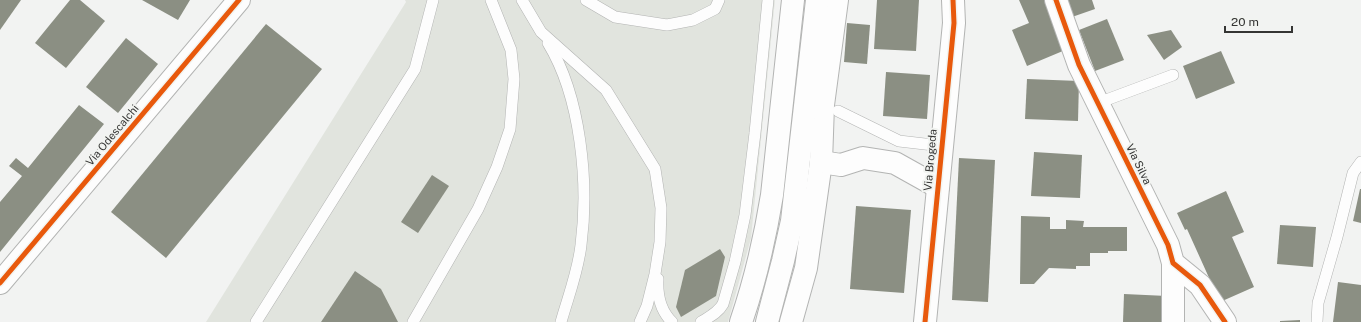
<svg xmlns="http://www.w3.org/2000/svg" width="1361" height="322" font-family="'Public Sans',sans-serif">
<rect width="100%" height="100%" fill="#f2f3f2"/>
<!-- built -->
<polygon fill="#e1e4de" points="405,0 775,0 751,238 728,322 206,322 406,2"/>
<!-- building -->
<g fill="#8b8f83">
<polygon points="0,0 21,0 0,30"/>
<polygon points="70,0 80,0 105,21 66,68 35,43"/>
<polygon points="142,0 190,0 178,20"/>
<polygon points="877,0 919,0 916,51 874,49"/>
<polygon points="1019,0 1050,0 1070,48 1027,66 1012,30 1029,23"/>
<polygon points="1066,0 1092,0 1095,9 1072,17"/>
<polygon points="1107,19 1124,60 1095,71 1079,30"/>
<polygon points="847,23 870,25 867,64 844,62"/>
<polygon points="266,24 322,69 166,258 111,212"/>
<polygon points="1171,30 1182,47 1164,60 1147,35"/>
<polygon points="126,38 158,64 118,113 86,87"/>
<polygon points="1221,51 1235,83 1196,99 1183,66"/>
<polygon points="886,72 930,75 927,119 883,116"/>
<polygon points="1027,79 1079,81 1078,121 1025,119"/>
<polygon points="79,105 104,124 0,252 0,202 22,176 9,166 16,158 28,168"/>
<polygon points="1034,152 1082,155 1080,198 1031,196"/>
<polygon points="959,158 995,160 988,302 952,300"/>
<polygon points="432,175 449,186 418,233 401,222"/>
<polygon points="1360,189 1361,189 1361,223 1353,221"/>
<polygon points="1226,191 1244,232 1232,237 1254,287 1220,302 1187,229 1185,230 1177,213"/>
<polygon points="856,206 911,210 904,293 850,289"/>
<polygon points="1021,216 1050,217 1050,229 1066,229 1066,220 1084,221 1083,227 1127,227 1127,251 1108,251 1108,253 1090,253 1090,266 1076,266 1076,269 1049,268 1034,284 1020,284"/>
<polygon points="1280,225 1316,227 1313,267 1277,264"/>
<polygon points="720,249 725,257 716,296 681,317 676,307 685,270"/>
<polygon points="355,271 381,289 398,322 321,322"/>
<polygon points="1338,282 1361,285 1361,322 1333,322"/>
<polygon points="1124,294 1167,296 1166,322 1123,322"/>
<polygon points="1300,320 1300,322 1280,322 1280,321"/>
</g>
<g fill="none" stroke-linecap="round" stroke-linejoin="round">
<defs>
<g id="service">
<polyline points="522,0 541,32 606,90 655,169 661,208 660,242 655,274 647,306 640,322"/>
<polyline points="586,0 615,17 667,25 693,20 715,9 719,0"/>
<path d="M548 43C581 97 589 183 581 245 578 272 568 297 561 322"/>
<polyline points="1098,103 1173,75"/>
<polyline points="838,111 899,141 942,146"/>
<path d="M658 279C657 295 660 310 672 322"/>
<polyline points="256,322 415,69 433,0"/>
<polyline points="413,322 478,209 497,167 510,129 514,79 511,50 491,0"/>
<path d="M701 322C709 317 718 313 723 304L735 262 745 215 755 133 768 0"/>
<polyline points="1317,322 1318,303 1337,237 1353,173 1361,162"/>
</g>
<g id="minor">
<polyline points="1056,0 1079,65 1168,245 1173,263 1200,285 1225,322"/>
<polyline points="0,283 239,0"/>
<polyline points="791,322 806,268 821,162"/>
<polyline points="1173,322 1173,263"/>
</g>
<g id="tertiary">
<polyline points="821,162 841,165 863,158 895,163 938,187"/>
<polyline points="925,322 954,23 953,0"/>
</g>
<g id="motorway">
<polyline points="821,162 823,105 837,0"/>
<path d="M741 322C755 281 765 238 772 195L793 0"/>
<polyline points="767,322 783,261 792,221 817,0"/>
</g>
</defs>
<!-- service casing -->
<use href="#service" stroke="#b3b4b3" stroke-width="12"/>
<!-- minor casing -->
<use href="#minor" stroke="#b3b4b3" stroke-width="24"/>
<!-- tertiary casing -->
<use href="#tertiary" stroke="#b3b4b3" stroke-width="24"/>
<!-- motorway casing -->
<use href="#motorway" stroke="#b3b4b3" stroke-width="24"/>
<!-- service -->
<use href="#service" stroke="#fdfdfd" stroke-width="11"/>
<!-- minor -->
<use href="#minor" stroke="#fdfdfd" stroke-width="22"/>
<!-- tertiary -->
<use href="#tertiary" stroke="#fdfdfd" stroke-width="22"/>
<!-- motorway -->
<use href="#motorway" stroke="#fdfdfd" stroke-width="22"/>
<defs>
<g id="cycleway">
<polyline points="1056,0 1079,65 1168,245 1173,263 1200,285 1225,322"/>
<polyline points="0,283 239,0"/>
<polyline points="925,322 954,23 953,0"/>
</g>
</defs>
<!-- cycleway casing -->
<use href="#cycleway" stroke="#f2f4f1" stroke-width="8"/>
<!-- cycleway -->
<use href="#cycleway" stroke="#e8590c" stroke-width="5"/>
</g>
<g text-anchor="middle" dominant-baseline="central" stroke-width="4" stroke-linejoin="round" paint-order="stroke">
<!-- street labels -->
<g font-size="11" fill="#353534" stroke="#f2f4f1">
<text transform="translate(112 135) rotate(-50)">Via Odescalchi</text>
<text transform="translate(930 160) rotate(-85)">Via Brogeda</text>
<text transform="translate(1139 164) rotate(64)">Via Silva</text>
</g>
</g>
<!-- scale -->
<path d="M1225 26v6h67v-6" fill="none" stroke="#353534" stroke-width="2"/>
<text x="1231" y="26" font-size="12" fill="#353534" stroke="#f2f4f1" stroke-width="3" paint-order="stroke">20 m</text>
</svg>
